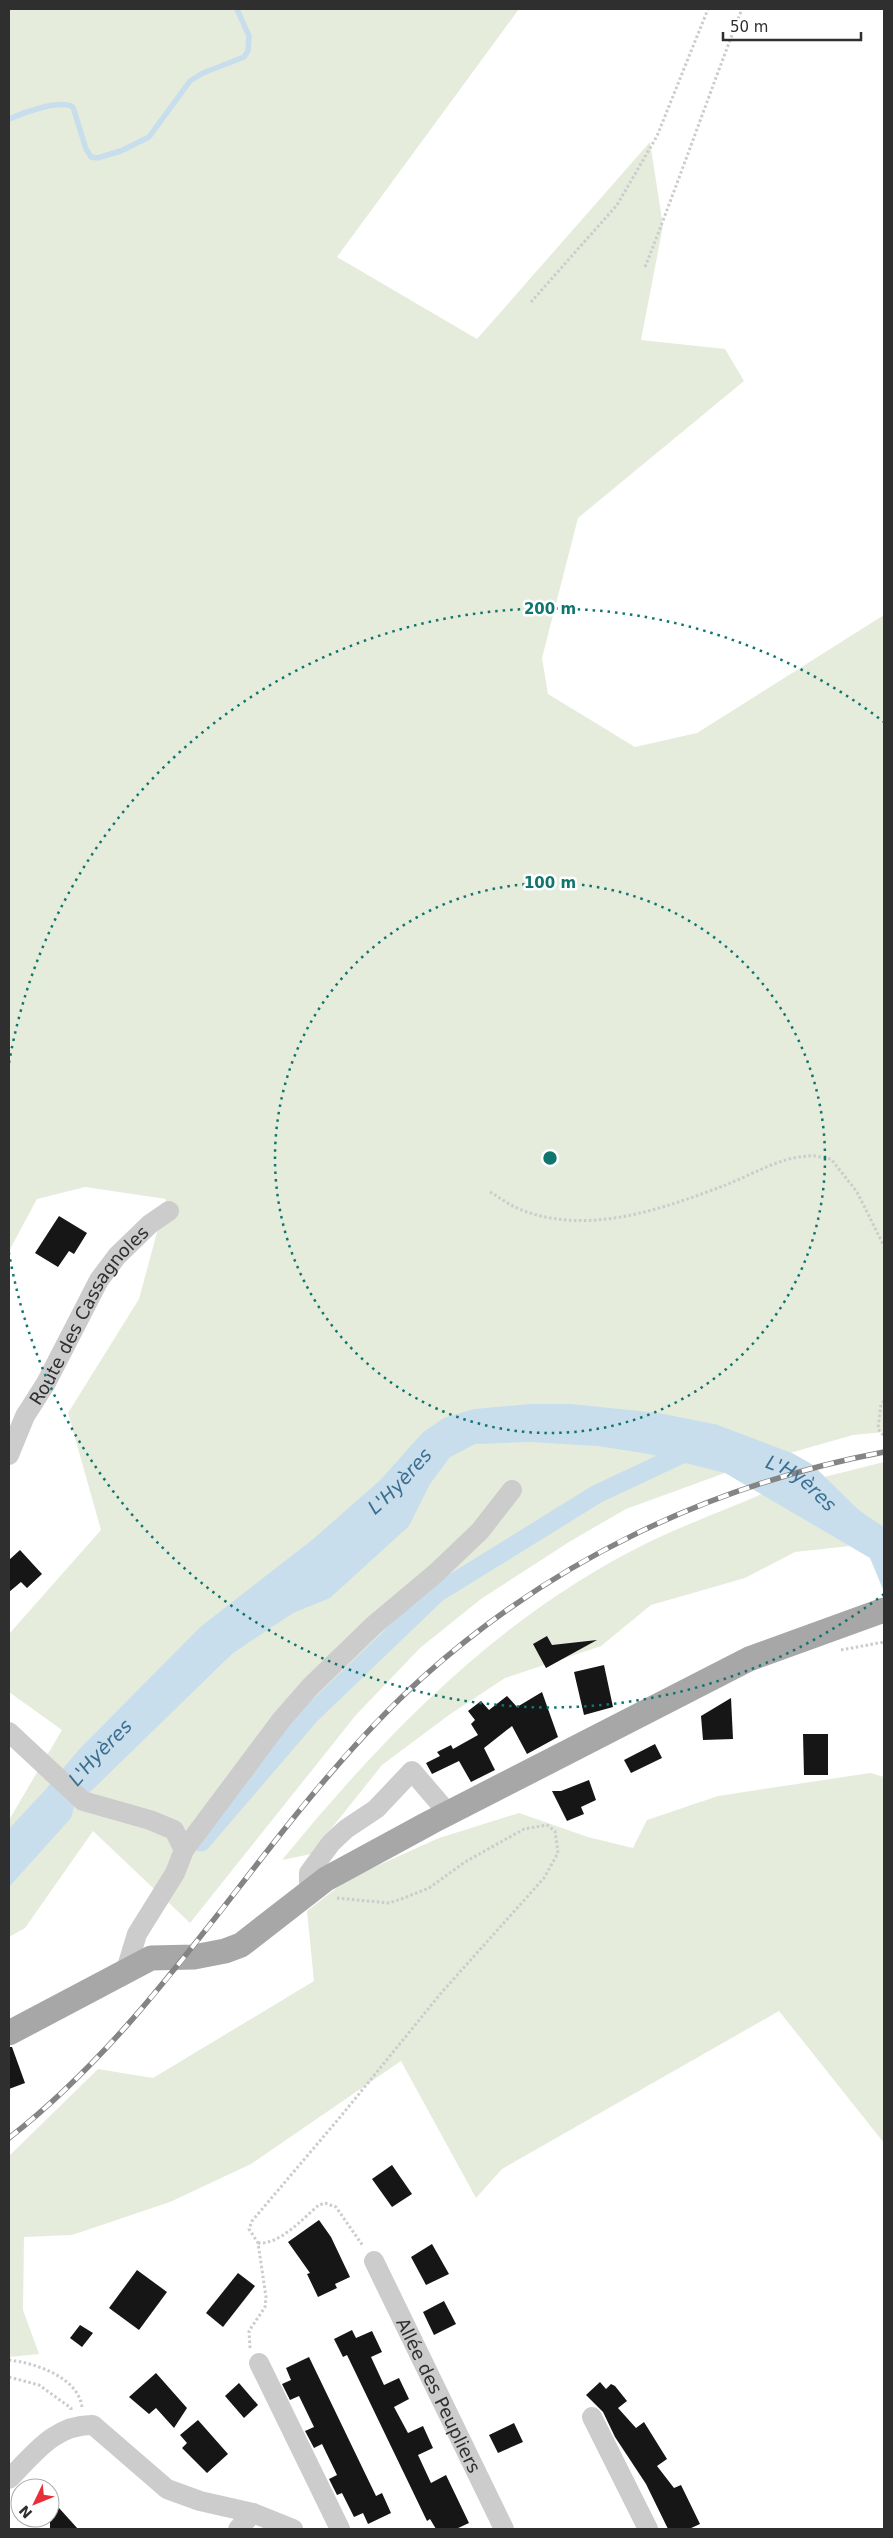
<svg xmlns="http://www.w3.org/2000/svg" width="893" height="2538" font-family="'DejaVu Sans',sans-serif">
<rect width="100%" height="100%" fill="#fff"/>
<!-- green -->
<g fill="#e5ecdc">
<polygon points="9,9 519,9 337,257 477,339 650,142 663,226 641,340 725,349 744,381 578,518 542,658 548,694 635,747 697,733 884,615 884,1432 853,1435 790,1453 725,1473 626,1509 569,1542 481,1599 420,1648 356,1715 190,1923 93,1831 25,1928 9,1937 9,1820 62,1730 9,1692 9,1634 101,1530 68,1413 139,1299 166,1199 85,1187 37,1199 9,1251"/>
<polygon points="884,1462 884,1530 832,1490 812,1480"/>
<path d="M762 1494 850 1546 795 1552 745 1578 651 1605 601 1646 505 1678 449 1715 382 1765 311 1854 282 1860C386 1733 501 1614 651 1541 687 1524 725 1510 762 1494Z"/>
<polygon points="870,1773 884,1777 884,2143 779,2011 502,2169 476,2198 401,2061 251,2164 170,2202 72,2235 24,2237 23,2310 39,2354 9,2357 9,2156 98,2069 153,2078 314,1981 307,1911 348,1879 439,1838 519,1813 588,1837 633,1848 647,1820 718,1796"/>
</g>
<!-- water -->
<path fill="#c8deec" d="M531 1420C623 1421 715 1433 798 1474 810 1479 822 1484 833 1491 851 1502 867 1517 884 1530V1592L870 1558 725 1473 649 1454 598 1446 530 1442 475 1444 450 1457 430 1484 409 1526 330 1598 293 1613 233 1653 87 1795 76 1800 71 1818 9 1887V1852L55 1803 91 1760 212 1638 325 1550 434 1444C466 1423 494 1423 531 1420Z"/>
<g fill="none" stroke-linecap="round" stroke-linejoin="round">
<!-- stream -->
<path stroke="#c8deec" stroke-width="5.5" d="M9 119C22 113 60 99 73 107L86 149 91 157 97 158 121 151 149 137 190 81 203 73 244 57 248 51 249 36 237 9"/>
<!-- canal -->
<polyline stroke="#c8deec" stroke-width="19" points="201,1842 310,1715 437,1593 597,1494 712,1440"/>
<!-- river -->
<path stroke="#c8deec" stroke-width="32" id="s1" d="M9 1852 55 1803 91 1760 212 1638 325 1550 392 1491 434 1444 452 1432 476 1425 531 1420H569L657 1429 712 1440 786 1468 802 1477 850 1524 884 1546"/>
</g>
<!-- building -->
<g fill="#161616">
<polygon points="59,1216 87,1233 74,1254 69,1251 58,1267 35,1253"/>
<polygon points="20,1550 42,1574 27,1588 21,1582 9,1592 9,1560"/>
<polygon points="547,1636 552,1645 597,1640 546,1668 533,1644"/>
<polygon points="604,1665 613,1707 584,1715 574,1672"/>
<polygon points="542,1692 558,1737 527,1754 512,1726 484,1748 495,1770 471,1782 459,1761 432,1774 426,1763 440,1756 437,1752 451,1745 453,1749 478,1735 471,1724 475,1720 468,1711 481,1701 489,1710 507,1696 517,1707"/>
<polygon points="731,1698 733,1739 703,1740 701,1716"/>
<polygon points="803,1734 828,1734 828,1775 804,1775"/>
<polygon points="655,1744 662,1758 631,1773 624,1760"/>
<polygon points="589,1780 596,1800 581,1807 584,1814 567,1821 552,1791 561,1791"/>
<polygon points="9,2047 12,2047 25,2083 9,2089"/>
<polygon points="392,2165 412,2194 392,2207 372,2179"/>
<polygon points="319,2220 331,2237 350,2277 335,2284 337,2288 318,2297 307,2274 310,2273 288,2242"/>
<polygon points="432,2244 449,2274 426,2285 411,2257"/>
<polygon points="137,2270 167,2292 139,2330 109,2308"/>
<polygon points="238,2273 255,2286 223,2327 206,2313"/>
<polygon points="444,2301 456,2324 434,2335 423,2312"/>
<polygon points="80,2325 93,2333 82,2347 70,2338"/>
<polygon points="352,2330 356,2338 372,2331 382,2352 371,2357 384,2385 399,2378 409,2399 394,2407 408,2433 423,2426 433,2448 418,2455 431,2483 446,2475 469,2523 456,2529 436,2529 430,2519 427,2521 347,2355 343,2357 334,2339"/>
<polygon points="309,2357 376,2496 382,2493 391,2513 368,2524 363,2513 354,2517 342,2493 337,2495 329,2479 337,2475 322,2444 314,2448 305,2431 314,2427 299,2396 290,2400 282,2384 291,2380 286,2368"/>
<polygon points="156,2373 187,2408 174,2428 156,2408 149,2414 129,2397"/>
<polygon points="600,2382 606,2389 611,2384 615,2386 627,2401 618,2408 636,2428 644,2422 667,2459 657,2466 674,2488 681,2485 700,2524 689,2529 668,2529 646,2484 615,2437 603,2412 586,2395"/>
<polygon points="239,2383 258,2405 244,2418 225,2396"/>
<polygon points="198,2420 228,2454 207,2473 182,2448 187,2443 180,2435"/>
<polygon points="514,2423 523,2442 498,2453 489,2435"/>
<polygon points="50,2498 78,2529 50,2529"/>
</g>
<g fill="none" stroke-linecap="round" stroke-linejoin="round">
<!-- path -->
<g stroke="#ccc" stroke-width="3" stroke-dasharray="2.5 2.5" stroke-linecap="butt">
<path d="M645 267C679 181 709 94 742 9"/>
<polyline points="531,302 617,205 657,136 708,9"/>
<path d="M490 1192C499 1197 508 1204 517 1208 583 1237 660 1210 723 1186 750 1176 779 1157 809 1156 816 1155 824 1158 831 1159L857 1192 884 1246"/>
<polyline points="884,1401 881,1404 878,1429 884,1436"/>
<polyline points="841,1650 884,1642"/>
<path d="M258 2243C280 2245 303 2218 319 2205L325 2203 336 2207 363 2246"/>
<polyline points="250,2348 249,2331 265,2307 266,2297 258,2243 249,2229 252,2221 341,2116 442,1992 544,1878 558,1853 555,1831 547,1825 524,1829 465,1862 429,1888 404,1898 389,1903 336,1898"/>
<path d="M9 2360C35 2363 78 2377 82 2407"/>
<polyline points="9,2377 39,2385 71,2408 71,2410"/>
</g>
<!-- minor -->
<g stroke="#ccc" stroke-width="20">
<path id="s2" d="M9 1455 25 1416 46 1383 99 1280 117 1256 150 1224 169 1211"/>
<polyline points="9,1732 83,1801 150,1820 174,1830 184,1850 175,1873 137,1934 126,1970"/>
<polyline points="184,1850 282,1719 310,1687 374,1625 436,1573 480,1531 512,1490"/>
<polyline points="309,1893 309,1873 331,1843 346,1829 376,1809 412,1771 448,1813"/>
<path id="s3" d="M374 2261 504 2529"/>
<polyline points="259,2363 340,2529"/>
<polyline points="592,2417 648,2529"/>
<path d="M9 2479C34 2454 55 2424 93 2425L167 2489 200 2501 253 2513 293 2529"/>
<polyline points="238,2529 253,2513"/>
</g>
<!-- major -->
<polyline stroke="#a7a7a7" stroke-width="25" points="9,2033 151,1958 194,1957 225,1951 241,1945 326,1879 431,1822 749,1659 884,1610"/>
<defs>
<path id="rail" d="M9 2138C114 2056 191 1948 272 1845 318 1786 367 1728 422 1678 553 1560 711 1485 884 1452"/>
</defs>
<!-- rail casing -->
<use href="#rail" stroke="#848484" stroke-width="5.5"/>
<!-- rail -->
<use href="#rail" stroke="#fff" stroke-width="4" stroke-dasharray="11" stroke-linecap="butt"/>
</g>
<!-- distance rings -->
<g fill="none" stroke="#0f766e" stroke-width="2.5" stroke-dasharray="2.5 5">
<circle cx="550" cy="1158" r="275"/>
<path d="M884 1594A549 549 0 0 1 9 1253M9 1063A549 549 0 0 1 884 722"/>
</g>
<g text-anchor="middle" dominant-baseline="central" stroke-width="5" stroke-linejoin="round" paint-order="stroke">
<!-- street labels -->
<g font-size="18" fill="#2f2f2f" stroke="#fff">
<text stroke="none"><textPath href="#s2" startOffset="162">Route des Cassagnoles</textPath></text>
<text stroke="none"><textPath href="#s3" startOffset="149">Allée des Peupliers</textPath></text>
</g>
<!-- water labels -->
<g font-size="19" font-style="italic" fill="#3b6f92" stroke="#fff">
<text stroke="none"><textPath href="#s1" startOffset="540">L'Hyères</textPath></text>
<text stroke="none"><textPath href="#s1" startOffset="975">L'Hyères</textPath></text>
<text stroke="none"><textPath href="#s1" startOffset="135">L'Hyères</textPath></text>
</g>
</g>
<circle cx="550" cy="1158" r="8" fill="#0f766e" stroke="#fff" stroke-width="2.5"/>
<g font-size="15" text-anchor="middle" font-weight="bold" fill="#0f766e" stroke="#fff" stroke-width="5" stroke-linejoin="round" paint-order="stroke">
<text x="550" y="614">200 m</text>
<text x="550" y="888">100 m</text>
</g>
<!-- border -->
<rect width="893" height="2538" fill="none" stroke="#2f2f2f" stroke-width="20"/>
<!-- north arrow -->
<g transform="translate(35 2503) rotate(227)"><circle r="24" fill="#ffffff" stroke="#acacac"/>
<path d="M0-4L9 19L0 12L-9 19Z" fill="#e82f38"/>
<text y="-8" font-size="14" font-weight="bold" text-anchor="middle" fill="#2f2f2f">N</text>
</g>
<!-- scale -->
<path d="M723 32v8h138v-8" fill="none" stroke="#2f2f2f" stroke-width="2.5"/>
<text x="730" y="32" font-size="15" fill="#2f2f2f" stroke="#ffffff" stroke-width="4" paint-order="stroke">50 m</text>
</svg>
